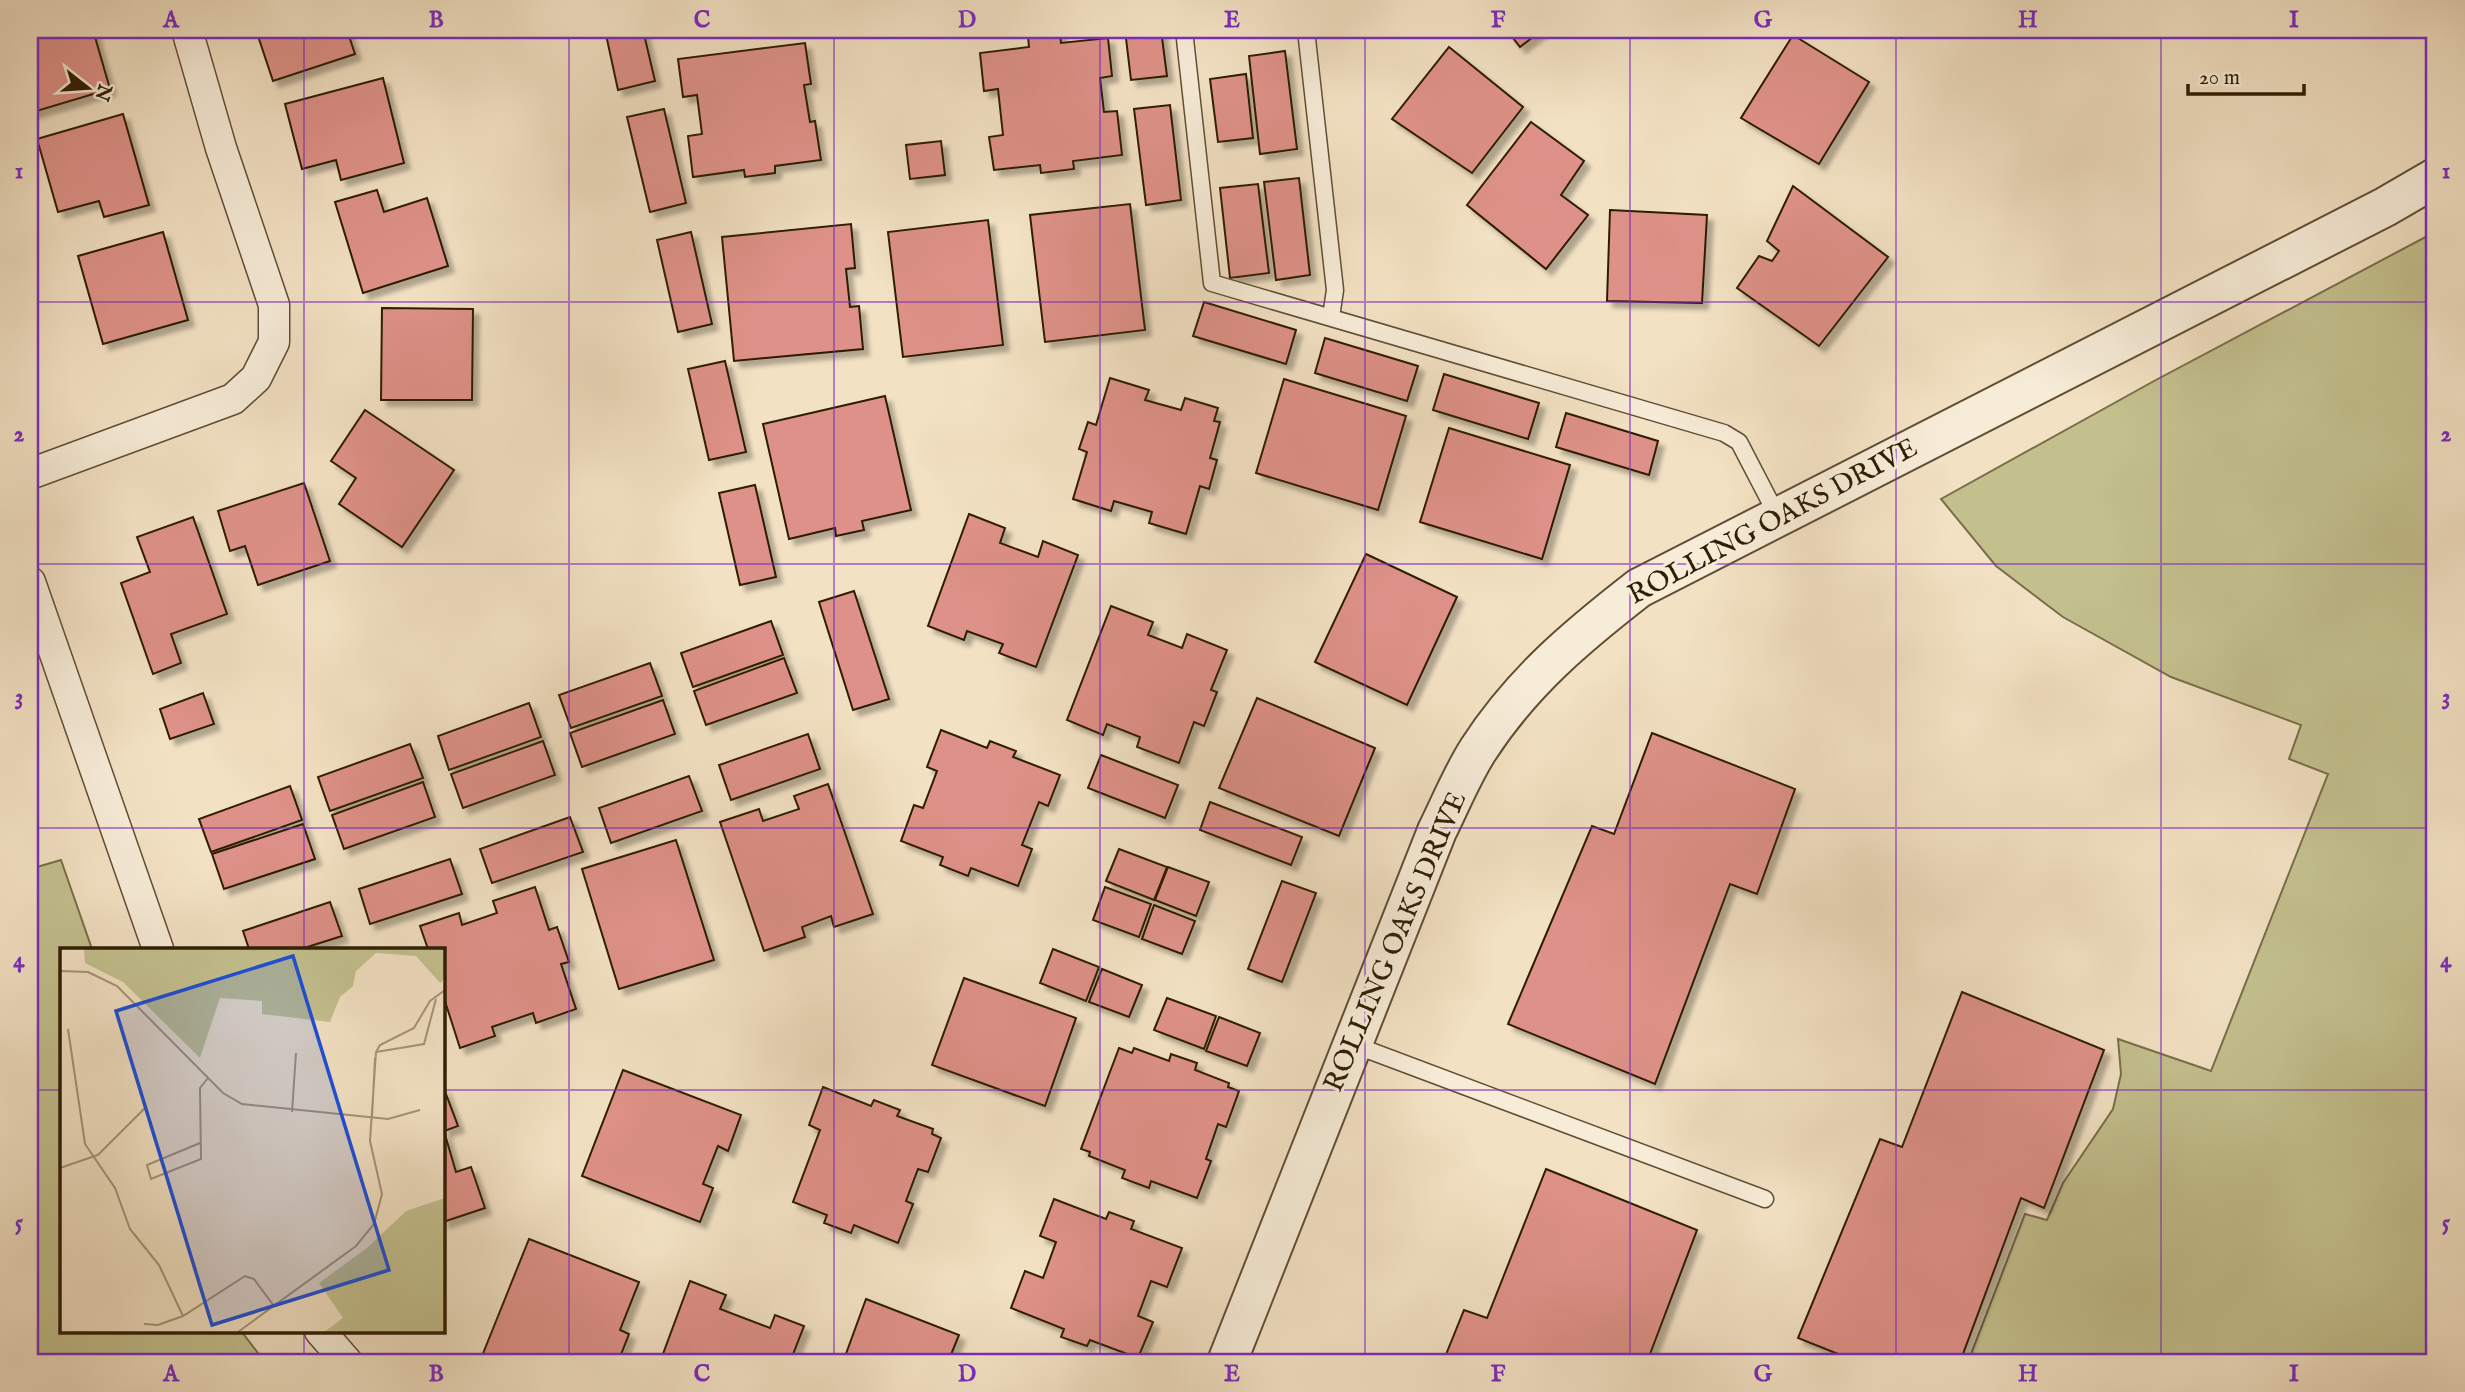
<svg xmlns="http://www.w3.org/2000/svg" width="2465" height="1392" font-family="'IM FELL English',serif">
<defs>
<filter id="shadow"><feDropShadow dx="6" dy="6" stdDeviation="2" flood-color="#0004"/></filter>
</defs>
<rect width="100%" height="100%" fill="#f2e1c3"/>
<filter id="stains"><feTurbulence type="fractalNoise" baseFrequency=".00286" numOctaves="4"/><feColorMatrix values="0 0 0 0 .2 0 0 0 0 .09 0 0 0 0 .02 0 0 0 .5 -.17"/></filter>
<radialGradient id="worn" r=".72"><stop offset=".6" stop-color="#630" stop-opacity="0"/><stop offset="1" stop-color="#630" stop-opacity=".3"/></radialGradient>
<!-- green -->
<g fill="#c3c08e" stroke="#796e49" stroke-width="2">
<polygon points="2435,232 2435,1362 1968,1362 2025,1214 2047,1220 2063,1183 2113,1109 2121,1074 2118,1039 2211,1071 2328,774 2289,759 2301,725 2171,677 2063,617 1996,566 1941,499 2154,381"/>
<polygon points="61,860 92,949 61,949 61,1331 241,1331 265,1362 30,1362 30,869"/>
</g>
<!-- building -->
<g fill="#de9188" stroke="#2f1d04" stroke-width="2" filter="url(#shadow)">
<polygon points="30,30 93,30 110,89 30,113"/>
<polygon points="256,30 347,30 355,54 273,81"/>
<polygon points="605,30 643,30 655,81 618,90"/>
<polygon points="1125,30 1161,30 1167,76 1131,80"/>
<polygon points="1507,30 1542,30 1520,47"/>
<polygon points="1060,32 1061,43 1108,38 1112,76 1100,78 1104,112 1117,111 1122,155 1073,161 1074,169 1041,173 1040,165 994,170 989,137 1003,135 998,89 984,91 980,53 1029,47 1028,36"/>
<polygon points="1793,35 1869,82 1819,164 1741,118"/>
<polygon points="805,43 811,84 804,85 810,122 815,121 821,160 775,166 775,173 745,177 744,170 693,177 688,136 702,134 697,95 683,97 678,59"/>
<polygon points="1449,47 1523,107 1472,173 1392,119"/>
<polygon points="1285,51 1297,149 1260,154 1249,56"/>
<polygon points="1246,74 1253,138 1218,142 1210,79"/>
<polygon points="383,78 404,163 341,180 336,160 302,169 285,104"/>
<polygon points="1170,105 1181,200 1146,205 1134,109"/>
<polygon points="664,109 686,203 650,212 627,117"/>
<polygon points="123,114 149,205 104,217 99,201 58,212 37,139"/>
<polygon points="1531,122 1584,161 1561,195 1588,215 1546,269 1467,205"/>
<polygon points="941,141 945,175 910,179 906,145"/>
<polygon points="1299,178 1310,275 1276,280 1264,182"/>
<polygon points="1258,184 1269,273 1230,278 1220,188"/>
<polygon points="1793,186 1888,257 1819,346 1737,288 1759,256 1772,261 1779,251 1767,241"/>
<polygon points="377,190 384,212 427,198 448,266 363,293 335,202"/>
<polygon points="1130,204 1145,330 1045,342 1030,215"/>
<polygon points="1610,210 1707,215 1702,303 1607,301"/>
<polygon points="988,220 1003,345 903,357 888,232"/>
<polygon points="851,224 855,268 846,269 850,307 859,306 863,349 734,361 722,237"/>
<polygon points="163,232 188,320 103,344 78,256"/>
<polygon points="691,232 712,324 678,332 657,240"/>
<polygon points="1204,302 1296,330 1286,364 1193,336"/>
<polygon points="382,308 473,309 472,400 381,400"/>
<polygon points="1325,338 1418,366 1407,401 1315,373"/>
<polygon points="725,361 746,452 709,460 688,369"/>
<polygon points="1444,374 1539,403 1528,439 1433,410"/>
<polygon points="1110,378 1149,390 1145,400 1181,410 1185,398 1218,408 1214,421 1220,422 1210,458 1217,460 1209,489 1200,486 1186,534 1149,523 1152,512 1114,501 1111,511 1073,499 1087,452 1079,449 1088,422 1096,425"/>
<polygon points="1284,379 1406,416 1378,510 1256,473"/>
<polygon points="885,396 911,510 862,521 864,530 836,536 835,528 789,539 763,424"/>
<polygon points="365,410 454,470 402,547 339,504 356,478 331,461"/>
<polygon points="1566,413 1658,441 1649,475 1556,447"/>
<polygon points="1449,428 1570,465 1542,559 1420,522"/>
<polygon points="304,483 330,561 258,585 245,546 230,551 218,511"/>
<polygon points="755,485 776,577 740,585 719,493"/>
<polygon points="969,514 1005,528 1000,543 1038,557 1043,541 1078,555 1036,667 999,653 1003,644 967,631 964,640 928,626"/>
<polygon points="193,517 227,614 171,634 181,663 153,674 121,583 150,572 137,537"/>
<polygon points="1366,554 1457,597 1407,705 1315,662"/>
<polygon points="854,591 889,699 853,710 819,602"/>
<polygon points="1111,606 1153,622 1148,635 1182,648 1187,634 1227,650 1211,690 1217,692 1204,726 1194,722 1179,763 1137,747 1140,737 1107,724 1103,735 1067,720"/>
<polygon points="771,621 783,655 693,687 681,653"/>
<polygon points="784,658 797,693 706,725 694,691"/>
<polygon points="650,663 662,696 571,728 559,695"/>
<polygon points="203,693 214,724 170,739 160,709"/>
<polygon points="1257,698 1375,748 1339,836 1219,788"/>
<polygon points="663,700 675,734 582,767 570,733"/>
<polygon points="529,703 541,737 449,770 438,736"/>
<polygon points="941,730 987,748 990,741 1016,751 1013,757 1060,775 1048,806 1039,802 1022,845 1032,849 1018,886 971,868 968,876 940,865 943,857 901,841 914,805 923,808 937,771 927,767"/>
<polygon points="1652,733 1795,789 1757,894 1730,884 1655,1084 1508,1024 1592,826 1614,834"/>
<polygon points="808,734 820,769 731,800 719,765"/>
<polygon points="543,741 555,775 463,808 451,774"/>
<polygon points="410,744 423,778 330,811 318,777"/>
<polygon points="1101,755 1178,785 1165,818 1088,788"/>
<polygon points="689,776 702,811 611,843 599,808"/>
<polygon points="423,782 435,817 344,849 332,815"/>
<polygon points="828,784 873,914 834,927 831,916 802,927 805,937 764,951 720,822 759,809 763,821 799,809 794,796"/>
<polygon points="290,786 302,820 211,852 199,819"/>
<polygon points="1210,802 1302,837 1291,865 1200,830"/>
<polygon points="570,817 583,852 492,883 480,849"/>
<polygon points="303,824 315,859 224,889 212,854"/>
<polygon points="676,840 714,960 619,989 582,869"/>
<polygon points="1119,849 1167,867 1154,900 1106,881"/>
<polygon points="450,859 462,894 370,924 359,889"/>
<polygon points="1168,867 1209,882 1196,916 1155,900"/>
<polygon points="1282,881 1316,893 1282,982 1248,969"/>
<polygon points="535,887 549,930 557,927 569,962 561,964 576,1009 536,1023 533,1013 492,1027 495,1036 460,1048 443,995 443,949 428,949 420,926 459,913 462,925 497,913 493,901"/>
<polygon points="1105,887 1151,904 1139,937 1093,920"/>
<polygon points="330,902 342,936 301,949 249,949 243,931"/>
<polygon points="1154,905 1195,921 1182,954 1142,939"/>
<polygon points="1053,949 1099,967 1086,1001 1040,983"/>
<polygon points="1102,969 1142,985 1129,1017 1089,1002"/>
<polygon points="964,978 1076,1018 1045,1106 932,1065"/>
<polygon points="1962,992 2104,1050 2044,1208 2021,1198 1960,1362 1858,1362 1798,1338 1880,1139 1902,1147"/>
<polygon points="1167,998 1216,1016 1204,1049 1154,1030"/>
<polygon points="1219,1017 1260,1033 1247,1066 1206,1051"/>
<polygon points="1119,1048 1132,1053 1134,1048 1169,1061 1171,1054 1197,1063 1195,1070 1229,1083 1228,1087 1239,1091 1226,1127 1218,1124 1206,1159 1211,1161 1197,1198 1151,1181 1149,1188 1122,1178 1125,1170 1089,1156 1090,1152 1081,1149"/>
<polygon points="623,1070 741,1115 728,1151 718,1146 703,1184 713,1188 700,1222 582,1176"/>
<polygon points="443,1086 458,1126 444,1131 456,1172 471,1167 485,1208 443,1222"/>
<polygon points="823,1087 871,1106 874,1100 900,1110 897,1116 933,1129 932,1134 941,1138 928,1172 918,1169 906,1201 913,1204 898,1243 854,1225 851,1233 824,1223 827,1215 793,1202 820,1130 809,1125"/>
<polygon points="1546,1169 1697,1230 1647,1362 1443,1362 1464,1310 1487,1318"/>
<polygon points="1054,1199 1106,1219 1109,1212 1134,1221 1131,1229 1182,1248 1167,1287 1151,1281 1138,1316 1153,1322 1138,1358 1090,1340 1087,1346 1061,1337 1064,1329 1011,1308 1025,1271 1043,1278 1056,1242 1040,1236"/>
<polygon points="529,1239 639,1282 620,1330 629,1334 618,1362 480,1361"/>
<polygon points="690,1281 726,1295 720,1309 770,1328 775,1315 804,1326 790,1362 660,1362"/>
<polygon points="866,1299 959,1335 948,1362 843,1362"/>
</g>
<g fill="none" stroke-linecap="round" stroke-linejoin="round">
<defs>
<g id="service">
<polyline points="1184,30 1212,283 1724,433 1739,442 1778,517"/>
<polyline points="1306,30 1335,290 1331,317"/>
<polyline points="1352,1044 1765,1199"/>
</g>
<g id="minor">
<polyline points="30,474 233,399 256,378 274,342 274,305 221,148 187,30"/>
<polyline points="30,582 158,949"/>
<polyline points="320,1331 347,1362"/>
</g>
<path id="tertiary" d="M1227 1362 1437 831C1450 805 1462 775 1478 750 1522 682 1576 637 1639 588L2385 207 2435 178"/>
</defs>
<!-- service casing -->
<use href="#service" stroke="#604e34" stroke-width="19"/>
<!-- minor casing -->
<use href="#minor" stroke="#604e34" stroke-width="33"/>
<!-- tertiary casing -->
<use href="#tertiary" stroke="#604e34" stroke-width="42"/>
<!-- service -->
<use href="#service" stroke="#f7ecd8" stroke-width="16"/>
<!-- minor -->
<use href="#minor" stroke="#f7ecd8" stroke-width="30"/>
<!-- tertiary -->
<use href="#tertiary" stroke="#f7ecd8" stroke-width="38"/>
</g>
<!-- grid -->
<path fill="none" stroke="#7b2cbf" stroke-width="2" stroke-opacity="0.55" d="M304 30V949M569 30V1362M834 30V1362M1100 30V1362M1365 30V1362M1630 30V1362M1896 30V1362M2161 30V1362M30 302H2435M30 564H2435M30 828H2435M30 1090H61M443 1090H2435M304 1331V1362"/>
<g text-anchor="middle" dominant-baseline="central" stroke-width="6" stroke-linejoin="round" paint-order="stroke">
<!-- street labels -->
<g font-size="28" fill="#2f1d04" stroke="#f7ecd8">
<text transform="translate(1773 522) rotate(-28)">ROLLING OAKS DRIVE</text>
<text transform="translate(1396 942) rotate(-67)">ROLLING OAKS DRIVE</text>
</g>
</g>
<!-- overview -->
<g transform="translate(60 948)">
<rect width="385" height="385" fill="#f2e1c3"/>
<path d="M24 1H385V31L380 35 356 8 316 5 296 23 293 38 280 49 270 74 202 66V53L160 50 140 110 63 34 25 15ZM385 250V384H264L283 370 259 335 307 300 346 263Z" fill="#c3c08e"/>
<path fill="none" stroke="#a49377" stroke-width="2" d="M0 23 28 24 57 38 163 145 182 156 328 171 360 162M8 81 25 196 55 240 70 281 99 317 123 368M316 104 364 96 376 51M316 104 320 97 354 80 370 53 385 42M232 164 236 105M312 170 315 110M140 195 87 217 91 231 141 211 140 140 148 130M0 220 38 207 85 160M84 376 98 377 123 368 185 328 194 331 214 358M178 384 296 298 314 276 322 246 310 193 316 104"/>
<path fill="#1d4ed8" fill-opacity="0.15" stroke="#1d4ed8" stroke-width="3.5" d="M233 8 329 322 152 377 56 63Z"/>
<rect width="385" height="385" fill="none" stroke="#2f1d04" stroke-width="3.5"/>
</g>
<!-- margin -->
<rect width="2465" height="1392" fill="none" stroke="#f2e1c3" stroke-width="77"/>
<!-- north arrow -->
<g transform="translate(88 88) rotate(107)" stroke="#f7ecd8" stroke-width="5" paint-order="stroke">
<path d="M0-5L12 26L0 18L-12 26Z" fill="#2f1d04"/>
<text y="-10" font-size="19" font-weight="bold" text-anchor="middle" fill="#2f1d04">N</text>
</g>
<!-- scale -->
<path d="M2188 84v10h116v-10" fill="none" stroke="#2f1d04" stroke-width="3.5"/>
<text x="2199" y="84" font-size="21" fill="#2f1d04" stroke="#f7ecd8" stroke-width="5" paint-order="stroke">20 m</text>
<rect x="38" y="38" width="2388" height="1316" fill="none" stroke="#7b2cbf" stroke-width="2.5"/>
<g font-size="23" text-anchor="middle" font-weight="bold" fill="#7b2cbf">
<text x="171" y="27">A</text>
<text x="436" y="27">B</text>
<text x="702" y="27">C</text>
<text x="967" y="27">D</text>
<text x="1232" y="27">E</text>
<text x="1498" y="27">F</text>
<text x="1763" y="27">G</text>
<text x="2028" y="27">H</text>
<text x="2294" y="27">I</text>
<text x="19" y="178">1</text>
<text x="2446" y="178">1</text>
<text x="19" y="441">2</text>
<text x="2446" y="441">2</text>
<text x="19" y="704">3</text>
<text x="2446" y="704">3</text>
<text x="19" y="967">4</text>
<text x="2446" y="967">4</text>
<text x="19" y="1230">5</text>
<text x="2446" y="1230">5</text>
<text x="171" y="1381">A</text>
<text x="436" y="1381">B</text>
<text x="702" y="1381">C</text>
<text x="967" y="1381">D</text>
<text x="1232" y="1381">E</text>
<text x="1498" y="1381">F</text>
<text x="1763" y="1381">G</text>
<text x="2028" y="1381">H</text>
<text x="2294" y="1381">I</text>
</g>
<rect width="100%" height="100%" filter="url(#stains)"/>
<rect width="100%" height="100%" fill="url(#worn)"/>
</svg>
